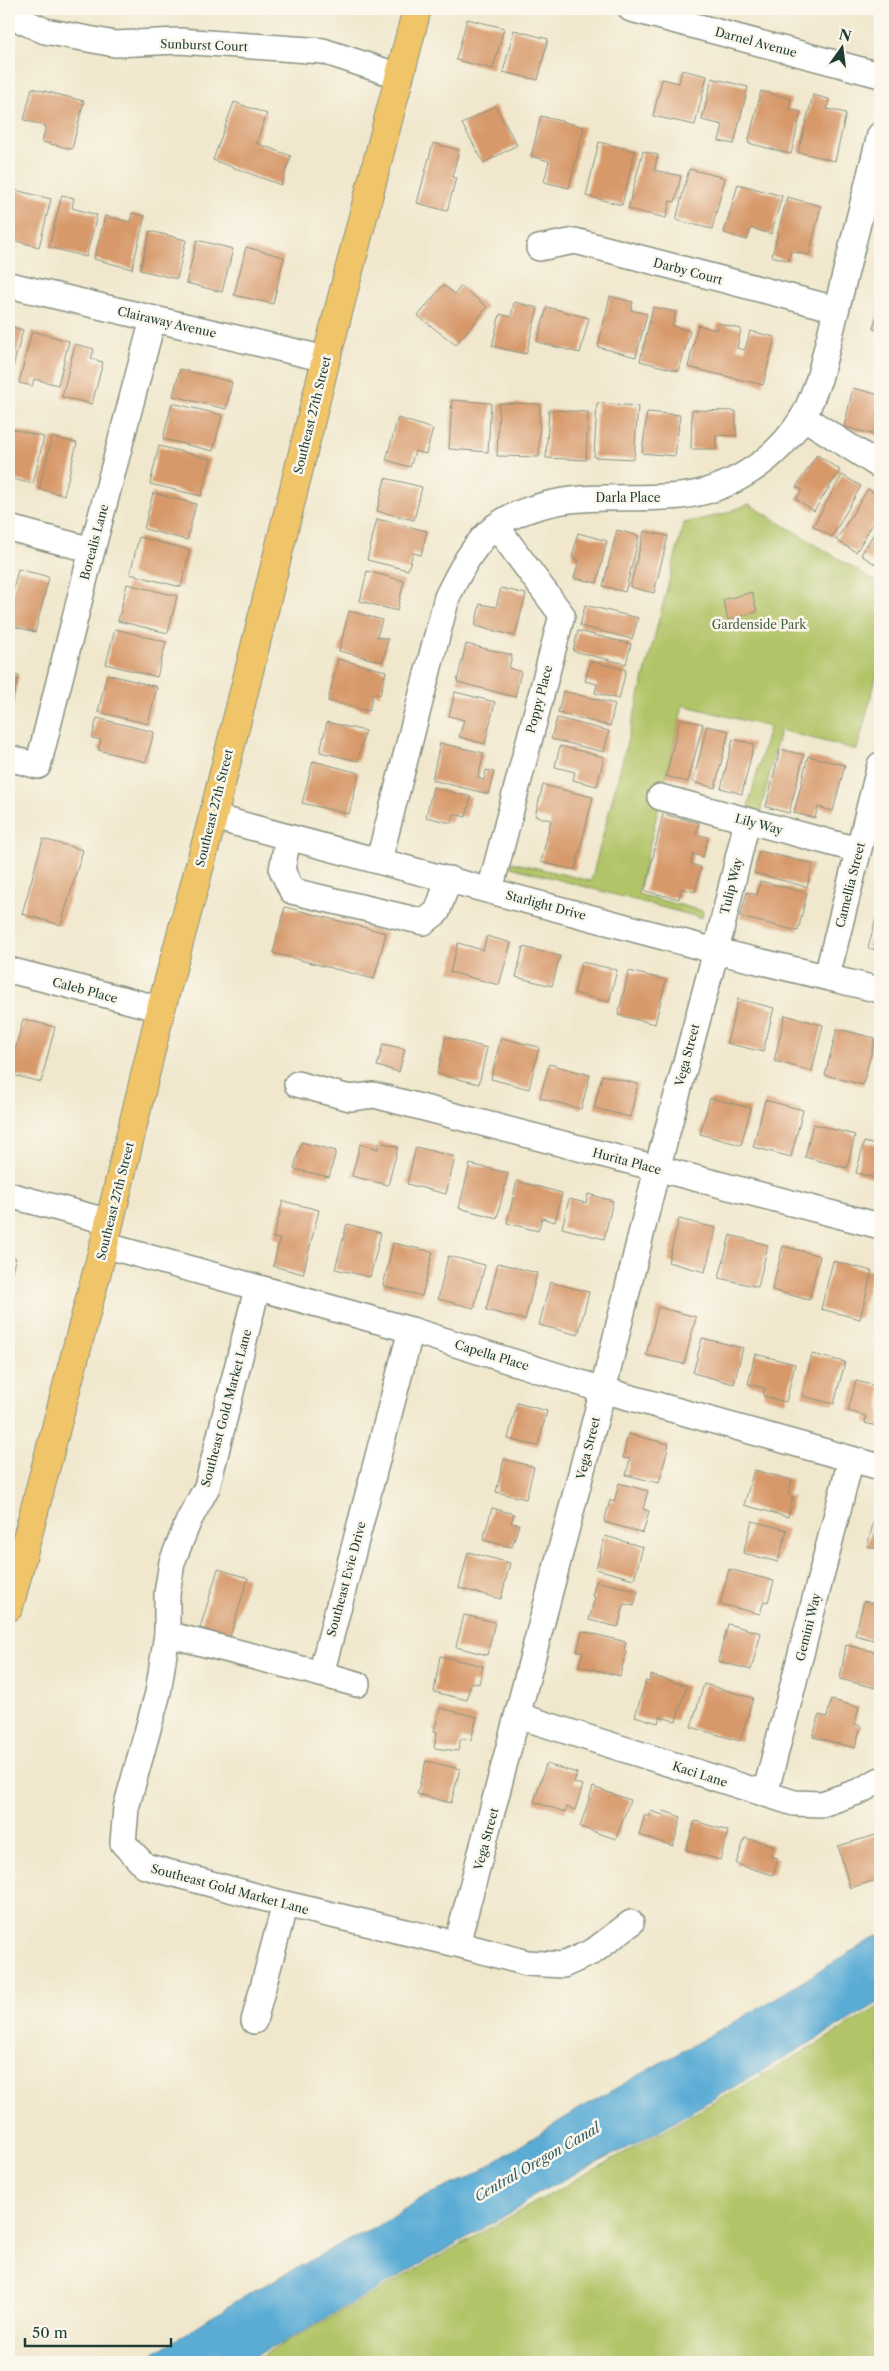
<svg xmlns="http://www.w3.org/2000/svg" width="889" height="2371" font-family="'Libre Caslon Text',serif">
<rect width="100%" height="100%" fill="#fbf7ec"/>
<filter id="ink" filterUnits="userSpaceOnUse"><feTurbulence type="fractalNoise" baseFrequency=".02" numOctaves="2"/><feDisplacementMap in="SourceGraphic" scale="10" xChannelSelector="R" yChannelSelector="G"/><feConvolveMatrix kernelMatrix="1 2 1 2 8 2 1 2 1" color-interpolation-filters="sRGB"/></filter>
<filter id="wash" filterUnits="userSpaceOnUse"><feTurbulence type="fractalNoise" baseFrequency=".0096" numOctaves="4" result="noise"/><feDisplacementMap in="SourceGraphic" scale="20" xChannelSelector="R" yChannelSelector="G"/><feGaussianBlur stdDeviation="1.12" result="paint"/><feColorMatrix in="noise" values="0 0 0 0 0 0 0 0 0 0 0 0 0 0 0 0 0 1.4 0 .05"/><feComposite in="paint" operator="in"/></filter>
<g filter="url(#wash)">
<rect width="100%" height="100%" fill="#f0e7cc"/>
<!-- green -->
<g fill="#b2c467" stroke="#68804e">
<polygon points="749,504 880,584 880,663 857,750 780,730 760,814 747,811 769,727 683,705 638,894 703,911 702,918 511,867 512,862 591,881 684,523 723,514"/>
<polygon points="880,2006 880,2362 251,2362 807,2050"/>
</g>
<!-- water -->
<path fill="#5aacd5" stroke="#3c7484" d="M880 1934V2002L644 2139 532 2196 522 2206 282 2343 241 2362H137C160 2351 180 2337 201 2323 213 2316 224 2311 234 2302L352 2238 375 2228 425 2196 469 2178 579 2109 766 2004Z"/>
<g id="blocks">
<!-- building -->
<g fill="#d7996a">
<polygon points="467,19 504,28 493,69 456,60"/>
<polygon points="514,30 548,39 538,80 503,72"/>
<polygon points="682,70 707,76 695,125 653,116 662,79 679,83"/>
<polygon points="712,78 748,87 734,144 719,141 723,125 702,120"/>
<polygon points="32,88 84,101 72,149 42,142 46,126 24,120"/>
<polygon points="761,91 791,99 789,109 801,112 791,154 748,143"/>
<polygon points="813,95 829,99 827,109 846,113 835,161 798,152"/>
<polygon points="234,102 267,114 256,143 291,156 281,185 213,160"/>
<polygon points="495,106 517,145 484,163 462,124"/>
<polygon points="541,116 584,127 569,188 544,182 549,161 531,156"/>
<polygon points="599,142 635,151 622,205 586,196"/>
<polygon points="433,143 459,150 452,177 456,178 447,211 417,203"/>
<polygon points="643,151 658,155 654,170 681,176 675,202 670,201 666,218 628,209"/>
<polygon points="689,169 725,178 712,229 676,220"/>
<polygon points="738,184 782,196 771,234 751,228 747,240 724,233"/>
<polygon points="15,190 51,199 39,247 9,239 9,215"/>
<polygon points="62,195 74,198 72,208 97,215 86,257 49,247"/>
<polygon points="787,197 821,206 809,255 791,251 789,261 772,256"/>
<polygon points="132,213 145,216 132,269 94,259 105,216 130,222"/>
<polygon points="150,231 186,240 177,279 140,270"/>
<polygon points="197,240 233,249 222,292 186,283"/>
<polygon points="246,247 284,257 273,304 234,295"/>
<polygon points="443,285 455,294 461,286 487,307 456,345 418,316"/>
<polygon points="610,296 633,302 631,310 647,314 636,357 598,347"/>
<polygon points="514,302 538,308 526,354 492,346 500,314 511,317"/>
<polygon points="880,304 880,331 873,329"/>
<polygon points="547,307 589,318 580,353 537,342"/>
<polygon points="653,307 676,312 673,326 690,331 679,371 640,361"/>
<polygon points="718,323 741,329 737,348 745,350 750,331 775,337 763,385 688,367 698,325 716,330"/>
<polygon points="9,326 23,330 9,382"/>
<polygon points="32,331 69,341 58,385 34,379 32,386 19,383"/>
<polygon points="75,344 94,349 91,359 103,362 92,404 62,397"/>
<polygon points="180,369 232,382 226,409 173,396"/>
<polygon points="853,388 880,395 880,436 844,427"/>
<polygon points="452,400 491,403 488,452 449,449"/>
<polygon points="172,403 222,415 213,451 163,439"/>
<polygon points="499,403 540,404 539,457 497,456"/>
<polygon points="597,403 638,406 634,459 594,457"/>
<polygon points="549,410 588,412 586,460 546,458"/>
<polygon points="692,410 736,411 736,436 716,435 716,449 691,449"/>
<polygon points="647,412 680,415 675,456 642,453"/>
<polygon points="398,418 433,429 426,454 415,451 410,467 386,460"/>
<polygon points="9,428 44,437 33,484 9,478"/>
<polygon points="52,437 77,443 64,495 39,489"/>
<polygon points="159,446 211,459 201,496 150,484"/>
<polygon points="817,455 840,470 814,511 796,499 802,490 796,487"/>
<polygon points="842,475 861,486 832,537 813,526"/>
<polygon points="385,478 422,487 414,520 377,511"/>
<polygon points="868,489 880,496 880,512 856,552 836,540"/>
<polygon points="153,493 196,504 187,540 144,529"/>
<polygon points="377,519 427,531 421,555 413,553 408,570 367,560"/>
<polygon points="880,523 880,567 861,555"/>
<polygon points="617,530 639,536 625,592 603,586"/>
<polygon points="644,531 668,536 654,593 630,587"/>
<polygon points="578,533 607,541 597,583 574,578 579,560 572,558"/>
<polygon points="139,537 190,550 181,587 130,574"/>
<polygon points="18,569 49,577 35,632 9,625 9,608"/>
<polygon points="367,571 404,581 397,611 360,601"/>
<polygon points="127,584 177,596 168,633 118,621"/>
<polygon points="501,588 526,594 515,636 475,626 480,604 496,607"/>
<polygon points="752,592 757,612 728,620 723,600"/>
<polygon points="585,605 638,618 632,639 580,626"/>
<polygon points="349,611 382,620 377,637 388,639 383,662 339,651"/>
<polygon points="115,629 166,642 157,677 106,664"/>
<polygon points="578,631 631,644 626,664 573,651"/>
<polygon points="466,644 512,655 509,668 521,672 515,697 457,682"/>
<polygon points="338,659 386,671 380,695 373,693 369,711 328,701"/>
<polygon points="590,661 626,670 619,699 595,693 597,684 585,681"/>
<polygon points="9,673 19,676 9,715"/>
<polygon points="107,674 157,687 148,724 98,712"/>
<polygon points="563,691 615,704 610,726 558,713"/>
<polygon points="455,692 495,702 485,744 459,737 464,720 449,716"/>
<polygon points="97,718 154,732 146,762 98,750 101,740 92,738"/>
<polygon points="557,718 609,731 604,752 551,739"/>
<polygon points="680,718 703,724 688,782 666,776"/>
<polygon points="327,722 365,731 358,761 320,752"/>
<polygon points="707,726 729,731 715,788 693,782"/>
<polygon points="733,739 754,744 742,794 721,788"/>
<polygon points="440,743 484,753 478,778 484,780 486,770 494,772 488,794 432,780"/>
<polygon points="560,746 604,757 597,786 573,780 575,772 555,767"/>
<polygon points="780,749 804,755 789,813 766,807"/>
<polygon points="808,756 845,765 833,811 818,807 815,818 794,813"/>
<polygon points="313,761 359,773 349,814 302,803"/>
<polygon points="543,785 593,797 575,870 541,862 551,820 535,816"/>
<polygon points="433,787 471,797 466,817 454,814 451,823 426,817"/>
<polygon points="663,814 699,823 696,834 708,837 703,857 693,854 691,864 701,867 695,892 681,888 679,899 645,891"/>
<polygon points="43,839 83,850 61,925 22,914"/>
<polygon points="759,851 813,864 807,887 754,873"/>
<polygon points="760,881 807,893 798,931 740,917 747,892 757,895"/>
<polygon points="285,907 386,933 374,979 273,953"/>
<polygon points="878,911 880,911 880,951 868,948"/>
<polygon points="487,936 511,943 499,985 450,972 458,943 483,950"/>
<polygon points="523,947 560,956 552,986 516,977"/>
<polygon points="582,962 617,970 609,1002 574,993"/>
<polygon points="629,971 666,980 655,1024 618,1015"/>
<polygon points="738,999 774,1008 763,1052 727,1043"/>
<polygon points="785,1015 823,1025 812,1071 774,1061"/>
<polygon points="23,1019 55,1027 41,1082 9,1074"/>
<polygon points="837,1029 875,1038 863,1085 825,1075"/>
<polygon points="446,1037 487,1048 479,1084 437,1074"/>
<polygon points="501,1038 539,1047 529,1089 491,1079"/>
<polygon points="383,1044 405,1049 399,1072 377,1066"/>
<polygon points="549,1064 590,1075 581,1109 540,1098"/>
<polygon points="602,1075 638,1084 630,1117 594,1108"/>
<polygon points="710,1098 751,1108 741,1145 700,1134"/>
<polygon points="765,1100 803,1110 791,1157 753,1147"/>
<polygon points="813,1124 855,1135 847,1168 805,1157"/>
<polygon points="301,1142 336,1151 329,1177 294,1169"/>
<polygon points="379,1142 398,1147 388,1185 352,1176 360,1144 378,1149"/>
<polygon points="864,1142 880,1146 880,1179 856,1173"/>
<polygon points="416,1147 455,1157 446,1194 407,1184"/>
<polygon points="470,1164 508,1173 497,1218 459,1208"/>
<polygon points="517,1181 562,1193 555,1222 542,1218 538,1231 507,1223"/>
<polygon points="588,1194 613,1201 604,1239 562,1228 569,1199 586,1203"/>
<polygon points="283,1201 319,1210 303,1274 273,1266 280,1239 273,1238"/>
<polygon points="679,1219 716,1228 705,1272 668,1262"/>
<polygon points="347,1224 381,1233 370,1277 335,1269"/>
<polygon points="730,1235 768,1245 758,1287 719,1278"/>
<polygon points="393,1243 433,1252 422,1296 383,1286"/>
<polygon points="783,1246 820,1256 809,1300 772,1290"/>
<polygon points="9,1255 16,1258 9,1280"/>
<polygon points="448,1256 485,1265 474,1308 438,1299"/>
<polygon points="833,1261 872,1271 860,1319 821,1309"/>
<polygon points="498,1263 537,1273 525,1320 486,1310"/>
<polygon points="550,1282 589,1292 578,1335 539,1325"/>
<polygon points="658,1307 696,1317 684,1364 646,1355"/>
<polygon points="702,1338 743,1348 734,1384 693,1373"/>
<polygon points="755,1354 795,1364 786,1402 763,1396 765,1388 748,1384"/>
<polygon points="812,1354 845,1362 834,1404 802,1396"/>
<polygon points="856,1381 880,1387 880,1427 865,1423 866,1416 848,1411"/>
<polygon points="517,1403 547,1411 538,1446 508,1439"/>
<polygon points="628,1434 669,1444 659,1483 626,1475 630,1459 623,1458"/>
<polygon points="504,1459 534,1467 526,1499 496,1492"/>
<polygon points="754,1470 792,1480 788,1495 793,1497 788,1517 744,1505"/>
<polygon points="619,1483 648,1491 643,1509 649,1511 643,1533 604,1522 610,1500 614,1502"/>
<polygon points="878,1506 880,1506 880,1550 867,1546"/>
<polygon points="492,1508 514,1514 511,1523 519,1524 512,1547 483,1540"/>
<polygon points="752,1521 787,1530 778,1562 743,1553"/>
<polygon points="605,1536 643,1547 634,1579 596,1569"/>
<polygon points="468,1552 510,1563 501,1599 459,1588"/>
<polygon points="218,1569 248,1578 230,1637 200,1628"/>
<polygon points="729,1569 774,1581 768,1602 764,1601 760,1614 720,1604"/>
<polygon points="596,1581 638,1591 634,1606 624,1604 618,1627 589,1620 595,1597 592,1596"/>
<polygon points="864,1601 880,1605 880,1642 855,1635"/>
<polygon points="464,1615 495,1622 487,1655 456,1647"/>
<polygon points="728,1624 761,1633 751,1670 718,1661"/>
<polygon points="582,1631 626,1642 624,1650 626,1651 620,1676 579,1666 583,1652 577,1651"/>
<polygon points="846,1645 880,1653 880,1689 840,1679"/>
<polygon points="440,1656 483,1666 479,1684 471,1682 467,1700 434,1692"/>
<polygon points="651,1675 687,1686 676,1721 660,1717 658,1723 635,1716 646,1681 649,1682"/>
<polygon points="704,1684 753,1698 740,1741 691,1727"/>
<polygon points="831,1700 859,1707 855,1724 861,1726 855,1748 813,1737 819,1715 827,1717"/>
<polygon points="440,1708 477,1717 471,1740 461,1738 458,1751 434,1748 437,1732 434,1731"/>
<polygon points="426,1761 460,1769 451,1803 417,1794"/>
<polygon points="546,1764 577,1773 574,1783 583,1785 575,1810 567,1807 565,1812 534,1802"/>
<polygon points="593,1787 630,1800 616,1839 580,1827"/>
<polygon points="651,1811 663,1815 664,1811 681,1817 673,1846 639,1835 645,1815 649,1817"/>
<polygon points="695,1821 728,1831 720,1860 686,1850"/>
<polygon points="876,1835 880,1849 880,1879 850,1888 838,1846"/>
<polygon points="745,1838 773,1845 770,1856 778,1858 773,1875 736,1864"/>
</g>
</g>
</g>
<g filter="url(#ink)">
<use href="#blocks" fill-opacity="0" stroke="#889280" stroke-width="1"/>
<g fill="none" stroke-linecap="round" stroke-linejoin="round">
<defs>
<g id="minor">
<polyline points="631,9 880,75"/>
<polyline points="9,15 45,31 115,44 179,41 323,51 399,76"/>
<polyline points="539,248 575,241 836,309"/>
<polyline points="9,285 326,359"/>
<polyline points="803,417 880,466"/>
<polyline points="9,528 92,550"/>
<polyline points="9,758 38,766 92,550 153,319"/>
<polyline points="660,797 858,850"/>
<polyline points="213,817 716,951 880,990"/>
<polyline points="288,837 282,870 292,891 424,922 437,912 449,879"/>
<path d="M379 860 447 597C460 571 473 544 496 526 515 512 540 505 563 501 602 495 641 500 680 496 730 491 777 460 803 417 810 405 814 391 819 379L880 135"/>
<polyline points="490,890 562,615 496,526"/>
<polyline points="9,970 161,1009"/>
<polyline points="827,976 880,765"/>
<polyline points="297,1084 350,1098 374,1095 880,1226"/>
<polyline points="9,1195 110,1222"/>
<polyline points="104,1245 411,1330 603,1390 880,1467"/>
<polyline points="257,1289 207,1487 189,1520 172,1562 167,1594 167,1634 158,1693 126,1808 123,1843 145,1866 285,1904 457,1944 527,1963 563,1965 594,1951 631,1923"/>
<polyline points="167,1634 321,1674 411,1330"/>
<polyline points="321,1674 357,1684"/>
<polyline points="519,1716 794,1803 822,1804 860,1791 880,1780"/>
<polyline points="765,1794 851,1459"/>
<polyline points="457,1944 603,1390 657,1169 716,951 747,821"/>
<polyline points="254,2021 285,1904"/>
</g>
<polyline id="major" points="9,1607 104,1245 161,1009 213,817 326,359 417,9"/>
</defs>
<!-- minor casing -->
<use href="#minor" stroke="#889280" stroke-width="28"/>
<!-- major casing -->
<use href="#major" stroke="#889280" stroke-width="30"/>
<!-- minor -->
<use href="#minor" stroke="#fff" stroke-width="25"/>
<!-- major -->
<use href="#major" stroke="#f0c469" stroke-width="28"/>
</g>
</g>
<g text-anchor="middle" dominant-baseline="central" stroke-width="5" stroke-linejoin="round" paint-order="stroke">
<!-- street labels -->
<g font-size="12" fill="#1f3d34" stroke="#fbf7ec">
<text transform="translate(756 42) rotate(15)">Darnel Avenue</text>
<text transform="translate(204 45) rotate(2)">Sunburst Court</text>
<text transform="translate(688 271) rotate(15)">Darby Court</text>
<text transform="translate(167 322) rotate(13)">Clairaway Avenue</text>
<text transform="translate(312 415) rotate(-76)">Southeast 27th Street</text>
<text x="628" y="497">Darla Place</text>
<text transform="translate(94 542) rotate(-75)">Borealis Lane</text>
<text transform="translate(539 699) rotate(-75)">Poppy Place</text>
<text transform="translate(214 808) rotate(-76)">Southeast 27th Street</text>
<text transform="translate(759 824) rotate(15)">Lily Way</text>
<text transform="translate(850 885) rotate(-76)">Camellia Street</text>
<text transform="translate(731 886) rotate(-76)">Tulip Way</text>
<text transform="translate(546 905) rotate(15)">Starlight Drive</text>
<text transform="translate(85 990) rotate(15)">Caleb Place</text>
<text transform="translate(687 1055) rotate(-75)">Vega Street</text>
<text transform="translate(627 1161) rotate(15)">Hurita Place</text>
<text transform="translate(115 1201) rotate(-76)">Southeast 27th Street</text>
<text transform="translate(492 1355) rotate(17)">Capella Place</text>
<text transform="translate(226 1408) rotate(-75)">Southeast Gold Market Lane</text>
<text transform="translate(588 1448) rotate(-76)">Vega Street</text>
<text transform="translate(346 1579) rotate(-75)">Southeast Evie Drive</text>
<text transform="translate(808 1627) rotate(-76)">Gemini Way</text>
<text transform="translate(700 1774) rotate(18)">Kaci Lane</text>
<text transform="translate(486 1839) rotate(-75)">Vega Street</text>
<text transform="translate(230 1889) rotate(15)">Southeast Gold Market Lane</text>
</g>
<!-- park labels -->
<g font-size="12" fill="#445f41" stroke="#fbf7ec">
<text x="759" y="624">Gardenside Park</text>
</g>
<!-- water labels -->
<g font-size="14" font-style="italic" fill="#315e64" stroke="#fbf7ec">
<text transform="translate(537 2162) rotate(-30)">Central Oregon Canal</text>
</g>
</g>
<!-- margin -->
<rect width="889" height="2371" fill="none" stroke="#fbf7ec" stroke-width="30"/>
<!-- north arrow -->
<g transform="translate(842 48) rotate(14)" stroke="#fbf7ec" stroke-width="4" paint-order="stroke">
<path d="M0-4L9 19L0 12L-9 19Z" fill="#1f3d34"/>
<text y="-8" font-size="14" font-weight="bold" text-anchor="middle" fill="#1f3d34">N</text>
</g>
<!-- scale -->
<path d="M25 2338v8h146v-8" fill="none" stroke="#1f3d34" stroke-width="2.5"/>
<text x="32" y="2338" font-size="15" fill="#1f3d34" stroke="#fbf7ec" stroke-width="4" paint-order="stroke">50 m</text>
</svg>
